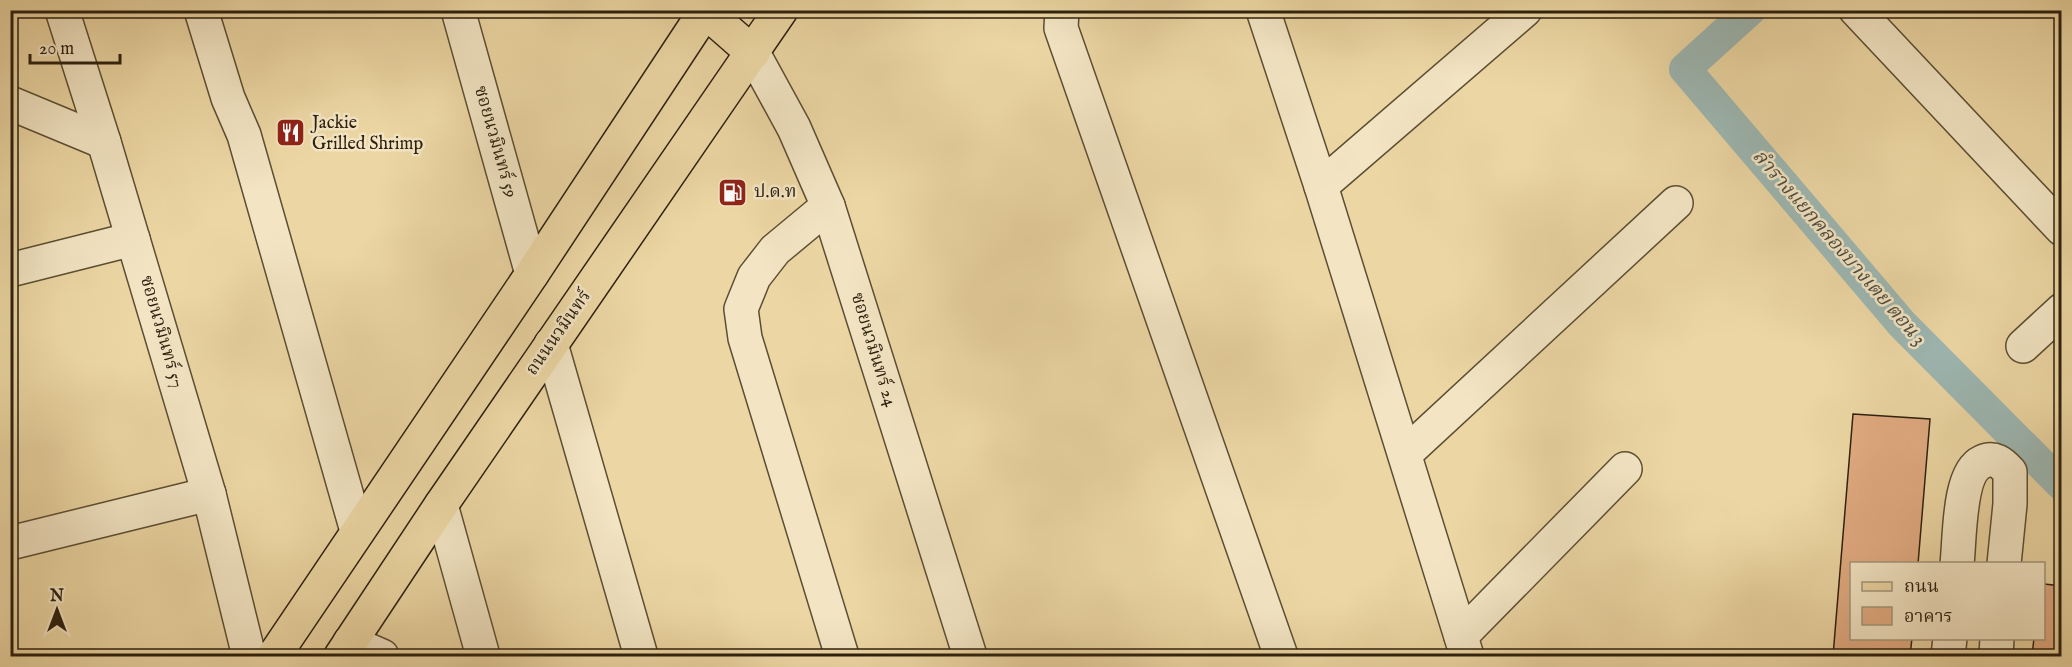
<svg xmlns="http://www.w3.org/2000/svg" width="2072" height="667" font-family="'IM FELL English','Noto Serif Thai',serif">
<rect width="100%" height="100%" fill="#ecd7a4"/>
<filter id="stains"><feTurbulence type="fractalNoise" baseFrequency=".00333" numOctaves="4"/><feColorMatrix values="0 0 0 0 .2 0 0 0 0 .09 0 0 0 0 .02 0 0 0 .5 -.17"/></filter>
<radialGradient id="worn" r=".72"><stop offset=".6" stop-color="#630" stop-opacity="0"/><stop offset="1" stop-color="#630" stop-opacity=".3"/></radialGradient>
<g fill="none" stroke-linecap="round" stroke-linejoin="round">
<!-- canal -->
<polyline stroke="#9db7b2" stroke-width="32" points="1750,10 1685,69 1902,324 2062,485"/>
</g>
<!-- building -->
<g fill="#e2ab82" stroke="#2c200f" stroke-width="1.5">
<polygon points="1853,414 1930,419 1918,564 1852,564 1852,638 1912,638 1910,656 1833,656"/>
<polygon points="2044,584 2062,586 2062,656 2032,656 2034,638 2044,638"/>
</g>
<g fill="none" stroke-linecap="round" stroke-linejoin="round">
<defs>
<g id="minor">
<polyline points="62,10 104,142 209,494 249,656"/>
<polyline points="201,10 228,98 244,135 357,531"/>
<polyline points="458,10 532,274"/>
<polyline points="1062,10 1061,28 1281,656"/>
<polyline points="1263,10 1321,186 1467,656"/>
<polyline points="1856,10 2062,229"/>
<polyline points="753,53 794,128 828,206 970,656"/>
<polyline points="10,103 104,142"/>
<polyline points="1321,186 1525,10"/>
<polyline points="828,206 775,250 754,277 741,309 745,338 842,656"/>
<polyline points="10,270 133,239"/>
<polyline points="551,344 641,656"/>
<polyline points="2023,346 2062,310"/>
<polyline points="1405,454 1676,203"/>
<polyline points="441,505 483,656"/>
<polyline points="10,543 209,494"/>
<path d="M1957 564C1960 539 1958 473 1982 462 1994 456 2002 463 2010 472V504L2004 564"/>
<polyline points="1461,636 1625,469"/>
<polyline points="350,642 382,656"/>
<polyline points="1948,656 1950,638"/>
<polyline points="1996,656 1997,638"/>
</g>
<g id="major">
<polyline points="705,11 753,53"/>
<polyline points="274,656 532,274 706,10"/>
<polyline points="341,656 441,505 781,10"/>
</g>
</defs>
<!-- minor casing -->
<use href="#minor" stroke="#5c4e34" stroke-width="36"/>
<!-- major casing -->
<use href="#major" stroke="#2c200f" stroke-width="36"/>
<!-- minor -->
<use href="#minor" stroke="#f3e5c4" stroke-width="33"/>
<!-- major -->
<use href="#major" stroke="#ecd7a4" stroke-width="33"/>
</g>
<!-- icons -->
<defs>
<symbol id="restaurant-square" viewBox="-11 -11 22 22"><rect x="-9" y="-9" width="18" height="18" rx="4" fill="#8f2418" stroke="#f3e5c4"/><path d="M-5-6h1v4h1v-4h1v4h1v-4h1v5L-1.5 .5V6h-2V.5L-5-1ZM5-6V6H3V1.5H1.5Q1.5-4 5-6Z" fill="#fff"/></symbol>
<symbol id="fuel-square" viewBox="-11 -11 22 22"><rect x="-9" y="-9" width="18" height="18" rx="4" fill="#8f2418" stroke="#f3e5c4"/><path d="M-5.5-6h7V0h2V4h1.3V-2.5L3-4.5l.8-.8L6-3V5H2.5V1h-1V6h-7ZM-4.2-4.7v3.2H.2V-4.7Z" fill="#fff"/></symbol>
</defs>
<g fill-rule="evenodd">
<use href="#restaurant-square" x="274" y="116" width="33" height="33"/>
<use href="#fuel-square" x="716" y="176" width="33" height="33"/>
</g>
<g text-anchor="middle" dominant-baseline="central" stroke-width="5" stroke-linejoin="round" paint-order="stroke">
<!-- poi labels -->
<g font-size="18" fill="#2c200f" stroke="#f3e5c4" text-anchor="start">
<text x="312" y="123">Jackie<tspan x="312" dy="21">Grilled Shrimp</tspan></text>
<text x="754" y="192">ป.ด.ท</text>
</g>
<!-- street labels -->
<g font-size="18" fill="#2c200f" stroke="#f3e5c4">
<text transform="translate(495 142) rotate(74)">ซอยนวมินทร์ 59</text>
<text transform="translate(161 332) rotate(74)">ซอยนวมินทร์ 57</text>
<text transform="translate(559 333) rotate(-55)">ถนนนวมินทร์</text>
<text transform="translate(873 350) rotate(73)">ซอยนวมินทร์ 24</text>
</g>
<!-- water labels -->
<g font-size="20" font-style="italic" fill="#4e4d40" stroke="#f3e5c4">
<text transform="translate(1839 248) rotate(49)">ลำรางแยกคลองบางเตย ตอน 3</text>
</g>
</g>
<!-- margin -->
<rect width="2072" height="667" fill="none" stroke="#ecd7a4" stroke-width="36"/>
<rect x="12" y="12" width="2048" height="643" fill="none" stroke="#2c200f" stroke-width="3"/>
<rect x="18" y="18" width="2036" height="631" fill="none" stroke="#2c200f" stroke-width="1.5"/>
<!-- legend -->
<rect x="1850" y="562" width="195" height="78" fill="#f3e5c4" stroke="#a3967c" stroke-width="1.5"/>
<rect x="1862" y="582" width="30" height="9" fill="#ecd7a4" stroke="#a3967c" stroke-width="1.5"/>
<text x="1904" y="592" font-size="18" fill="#2c200f">ถนน</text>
<rect x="1862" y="607" width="30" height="18" fill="#e2ab82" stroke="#a3967c" stroke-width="1.5"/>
<text x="1904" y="622" font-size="18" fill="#2c200f">อาคาร</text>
<!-- north arrow -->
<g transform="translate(57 610)" stroke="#f3e5c4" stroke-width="4.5" paint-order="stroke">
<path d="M0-4.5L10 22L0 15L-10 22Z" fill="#2c200f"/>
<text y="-9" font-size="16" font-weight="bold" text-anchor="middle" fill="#2c200f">N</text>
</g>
<!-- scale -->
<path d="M30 54v9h90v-9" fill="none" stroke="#2c200f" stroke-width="3"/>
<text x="39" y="54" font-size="18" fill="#2c200f" stroke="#f3e5c4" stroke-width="4.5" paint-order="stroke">20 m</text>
<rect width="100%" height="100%" filter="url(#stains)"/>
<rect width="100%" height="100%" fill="url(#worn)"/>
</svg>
